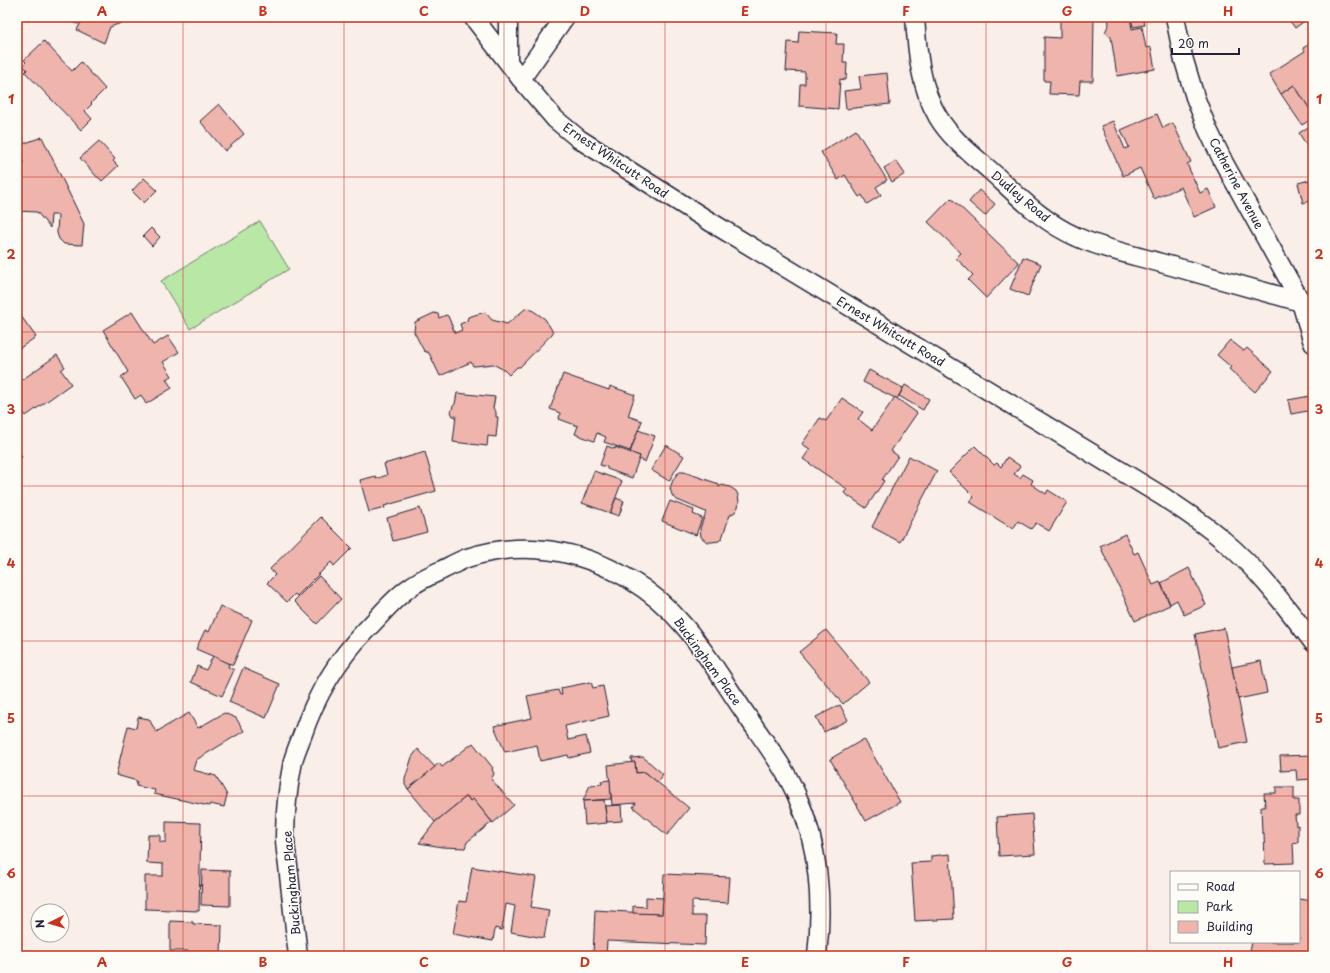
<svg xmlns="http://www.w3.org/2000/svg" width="1330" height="973" font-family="'Playpen Sans',sans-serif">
<rect width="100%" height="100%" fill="#faeee8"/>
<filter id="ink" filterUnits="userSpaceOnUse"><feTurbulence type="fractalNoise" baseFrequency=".025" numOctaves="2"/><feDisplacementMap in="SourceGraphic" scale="8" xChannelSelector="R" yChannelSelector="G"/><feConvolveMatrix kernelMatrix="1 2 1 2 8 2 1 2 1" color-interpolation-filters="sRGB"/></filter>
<g filter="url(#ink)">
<!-- green -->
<polygon fill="#b9e7a6" stroke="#6e8470" points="260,221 289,269 190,329 161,281"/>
<!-- building -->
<g fill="#efb4ab" stroke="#22223b">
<polygon points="62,17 138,17 110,27 104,43 77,30 81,22 77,24"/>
<polygon points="1060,17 1094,17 1093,81 1080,81 1079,95 1049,94 1050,81 1044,81 1044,37 1060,38"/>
<polygon points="1108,17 1130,17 1132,29 1142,27 1146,48 1151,47 1155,69 1117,76 1111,37 1105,32 1109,24"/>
<polygon points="1131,17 1143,17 1145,25 1133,27"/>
<polygon points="1287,17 1310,17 1295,28"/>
<polygon points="799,31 837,33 836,44 844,44 843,63 847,63 846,80 840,79 838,109 799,106 800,84 805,84 805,72 786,71 788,42 798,43"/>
<polygon points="44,41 72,71 81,62 105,89 91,103 92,104 85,111 92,119 81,130 25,72 27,70 23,65 26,62 24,60"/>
<polygon points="1313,42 1313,114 1294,85 1281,94 1269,74 1305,51 1303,48"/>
<polygon points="887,73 890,104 846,109 844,91 861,89 859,76"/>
<polygon points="1294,85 1313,114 1313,118 1302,125 1281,94"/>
<polygon points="219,104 244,134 225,151 200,121"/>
<polygon points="1157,114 1163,128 1173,123 1191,162 1187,164 1200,193 1208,189 1216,207 1194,217 1181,187 1154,199 1140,168 1123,176 1101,126 1113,121 1125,149 1129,147 1121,130"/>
<polygon points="1313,124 1313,151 1311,153 1299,133"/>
<polygon points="856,130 887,180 876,187 881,195 867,204 862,195 859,197 845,175 838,180 821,152"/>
<polygon points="42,137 84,224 82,245 64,244 59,239 57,233 58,215 51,215 50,228 37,212 17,211 17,197 21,194 23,161 19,158 20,145"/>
<polygon points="99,141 115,159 113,161 118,166 102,181 98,177 97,177 80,158"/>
<polygon points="896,161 905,174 892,182 884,168"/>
<polygon points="144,178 157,190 144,203 132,191"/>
<polygon points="1313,179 1313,200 1303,203 1298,183"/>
<polygon points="979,190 995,204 985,216 969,202"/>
<polygon points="951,198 1019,263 986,298 968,280 973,275 956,258 961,253 928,222"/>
<polygon points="151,228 160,237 152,246 143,236"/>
<polygon points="1023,257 1041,264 1028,296 1010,289"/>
<polygon points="529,308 545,319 553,332 552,334 520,367 517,367 509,375 504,370 493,364 475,366 473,366 471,362 440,376 429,353 424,351 414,332 415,322 434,313 438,314 439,318 446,315 448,316 455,333 462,330 460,324 467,321 468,317 485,312 492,320 507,324 525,309"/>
<polygon points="132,312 153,345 168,336 179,352 163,362 172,376 166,379 172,388 146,404 141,395 135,399 121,377 128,372 103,330"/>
<polygon points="21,316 36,337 17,350 17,319"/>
<polygon points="1230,340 1244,351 1247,348 1273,371 1255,392 1229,369 1231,367 1217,355"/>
<polygon points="57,355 65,367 61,370 71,384 26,416 17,403 17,379 19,382"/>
<polygon points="869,370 903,388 897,399 863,382"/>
<polygon points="563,374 609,390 610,386 635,395 628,416 642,421 630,451 604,442 606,437 597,433 594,441 575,434 578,426 559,419 560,413 550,409"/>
<polygon points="905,385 929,399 923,410 899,396"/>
<polygon points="457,393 495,397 493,408 496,412 496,417 498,417 496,437 488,436 487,446 453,442 456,416 453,416 451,412 453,406 455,404"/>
<polygon points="1310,396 1313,410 1291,414 1288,400"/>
<polygon points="895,397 917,413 891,451 898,456 882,480 884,481 866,508 844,493 847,489 803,459 810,449 802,444 820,418 826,421 842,398 863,412 858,419 872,430"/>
<polygon points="638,430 655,436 645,462 639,459 640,456 630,453"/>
<polygon points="666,445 684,456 669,481 651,470"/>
<polygon points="607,446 615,449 615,447 640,456 632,478 607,469 607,467 600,465"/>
<polygon points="975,446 994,465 997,463 1001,467 1007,457 1020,466 1014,474 1020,478 1023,474 1033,480 1031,484 1046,494 1048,490 1067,502 1049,531 1036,523 1031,529 1018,521 1013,529 970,502 974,497 949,472"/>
<polygon points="17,450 22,457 17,460"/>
<polygon points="425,452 436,491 384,506 385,508 369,512 360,480 376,476 376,479 387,475 384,464"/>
<polygon points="909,456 937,471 900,542 872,527"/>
<polygon points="594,471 622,481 610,513 582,503"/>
<polygon points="680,472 684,472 719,484 719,487 722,485 730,487 736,491 738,495 739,502 738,507 735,512 730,515 722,538 719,541 712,542 707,542 701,537 700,528 706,512 675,499 672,495 670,488 673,480 677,474"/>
<polygon points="616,498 624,501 619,516 610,513"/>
<polygon points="670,501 694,510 693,514 702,518 696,535 662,521"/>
<polygon points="420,508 427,532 393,541 387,518"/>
<polygon points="321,517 352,548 334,566 331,562 297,596 295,594 287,602 267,583 275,575 270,569"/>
<polygon points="1125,534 1134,554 1138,552 1153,585 1160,582 1170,605 1135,621 1100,546"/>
<polygon points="1189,568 1206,605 1184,615 1177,600 1170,604 1161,583"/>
<polygon points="319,576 341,599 317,624 294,601"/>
<polygon points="220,606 252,620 233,665 196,649 205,630 209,632"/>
<polygon points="1224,628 1247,742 1218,748 1195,634"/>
<polygon points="826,630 869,682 843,704 799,652"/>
<polygon points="213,656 229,664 228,667 234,670 222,696 191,682 197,666 206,670"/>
<polygon points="1261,661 1267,693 1238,699 1232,667"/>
<polygon points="243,668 280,684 266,718 229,702"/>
<polygon points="591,682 593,688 603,686 609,716 565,726 568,740 586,736 590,753 569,758 568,755 540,761 537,745 505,752 494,726 532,718 527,696 558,690 560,695 562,695 561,688"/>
<polygon points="840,705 848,720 824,732 816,717"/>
<polygon points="189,713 198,728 224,713 236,718 244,731 196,760 193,770 216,776 227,795 224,807 210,804 209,806 154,794 155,790 136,786 137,781 116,775 128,726 136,728 138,717 149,719 156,732"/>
<polygon points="864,739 900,802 866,821 830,759"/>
<polygon points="473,743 493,768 492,769 494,774 491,779 514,805 493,823 473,799 470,801 467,796 435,822 408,789 439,763 442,767"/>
<polygon points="418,749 435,767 408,789 405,785 405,779 412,757"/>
<polygon points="1313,755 1313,779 1297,780 1296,770 1281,771 1280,756"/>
<polygon points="643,757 663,774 657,782 645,772 636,773 635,762 632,763 631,758"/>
<polygon points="635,762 636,773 645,772 689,808 667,835 633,807 636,803 612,805 608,765"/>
<polygon points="610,780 611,799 583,801 590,785 602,784 601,781"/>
<polygon points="1276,787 1294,787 1294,800 1299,800 1299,815 1295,815 1296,826 1298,825 1298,842 1293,843 1294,863 1265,864 1264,833 1262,833 1261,807 1265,807 1264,793 1276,793"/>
<polygon points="467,796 470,801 473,799 492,822 467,842 465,848 442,847 419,843 435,822"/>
<polygon points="604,800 607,823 585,825 583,801"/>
<polygon points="621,805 622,821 607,822 605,806"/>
<polygon points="1032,814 1035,854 999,856 997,817"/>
<polygon points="166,822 201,823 199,911 145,909 145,876 163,876 163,864 147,863 148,835 160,835 160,842 166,842"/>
<polygon points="950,854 954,919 915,921 911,863 931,862 931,856"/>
<polygon points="472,867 536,877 531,907 549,910 544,938 511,932 515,906 506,904 502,930 495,928 493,941 453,934 459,901 466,902"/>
<polygon points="202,870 230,871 230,906 201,905"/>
<polygon points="664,874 730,877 728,903 692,901 692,916 706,916 705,945 607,941 606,956 593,956 595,910 662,914"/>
<polygon points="646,897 663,898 662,914 633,913 633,906 646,907"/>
<polygon points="1299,899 1313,901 1313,917 1311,929 1313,930 1313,937 1309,956 1249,956 1252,942 1299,942"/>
<polygon points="170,921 193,922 193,924 222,925 221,956 188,956 188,951 170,951"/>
</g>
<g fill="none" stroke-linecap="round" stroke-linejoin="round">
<defs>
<g id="street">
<path d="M473 17 521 79 555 119 579 139 709 221 1162 496C1183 510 1205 524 1224 541 1258 569 1286 607 1313 642"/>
<polyline points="508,17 508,61"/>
<path d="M915 17C917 50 920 87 938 117 951 139 974 156 993 173 1019 197 1044 223 1077 237 1103 249 1133 255 1161 263 1207 276 1254 289 1301 302L1313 303"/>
<polyline points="1175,17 1183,57 1195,97 1208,130 1224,163 1301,302 1313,343"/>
<polyline points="521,79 565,17"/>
<path d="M298 956C295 929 292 902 289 875 288 862 285 850 285 837 285 812 288 786 293 761 295 753 299 744 302 736 316 695 336 661 366 630 380 616 393 599 409 588 419 580 431 575 442 570 450 566 459 561 467 558 522 540 579 549 629 579 684 611 710 662 745 713 763 740 784 766 797 796 819 845 823 903 817 956"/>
</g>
</defs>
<!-- street casing -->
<use href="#street" stroke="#22223b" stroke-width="21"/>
<!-- street -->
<use href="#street" stroke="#fdfcf7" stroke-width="18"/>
</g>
</g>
<!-- grid -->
<path fill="none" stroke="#c8321e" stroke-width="1" stroke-opacity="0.55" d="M183 17V956M344 17V956M504 17V956M665 17V956M826 17V956M986 17V956M1147 17V956M17 177H1313M17 332H1313M17 486H1313M17 641H1313M17 796H1313"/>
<g text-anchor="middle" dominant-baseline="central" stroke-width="3" stroke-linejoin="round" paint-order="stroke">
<!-- street labels -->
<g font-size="12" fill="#22223b" stroke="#fdfcf7">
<text transform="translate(616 160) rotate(34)">Ernest Whitcutt Road</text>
<text transform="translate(1237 183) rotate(62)">Catherine Avenue</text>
<text transform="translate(1021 196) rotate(40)">Dudley Road</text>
<text transform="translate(891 331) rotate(31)">Ernest Whitcutt Road</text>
<text transform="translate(708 661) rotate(54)">Buckingham Place</text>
<text transform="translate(291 883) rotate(-95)">Buckingham Place</text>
</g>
</g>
<!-- margin -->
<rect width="1330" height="973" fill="none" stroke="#fdfcf7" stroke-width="44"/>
<!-- legend -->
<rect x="1170" y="871" width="130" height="72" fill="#fdfcf7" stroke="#a5a5ac"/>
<rect x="1178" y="884" width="20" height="6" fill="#fdfcf7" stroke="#a5a5ac"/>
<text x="1206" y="891" font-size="12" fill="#22223b">Road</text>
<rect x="1178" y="901" width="20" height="12" fill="#b9e7a6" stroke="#a5a5ac"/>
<text x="1206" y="911" font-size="12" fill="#22223b">Park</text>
<rect x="1178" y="921" width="20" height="12" fill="#efb4ab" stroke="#a5a5ac"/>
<text x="1206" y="931" font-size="12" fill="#22223b">Building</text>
<!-- north arrow -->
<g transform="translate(50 923) rotate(265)"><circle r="19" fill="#fdfcf7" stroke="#a5a5ac"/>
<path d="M0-3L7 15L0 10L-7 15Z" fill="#c8321e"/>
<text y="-6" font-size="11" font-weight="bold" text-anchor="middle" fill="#22223b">N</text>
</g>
<!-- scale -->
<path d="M1172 48v6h67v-6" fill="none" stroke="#22223b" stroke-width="2"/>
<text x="1178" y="48" font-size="12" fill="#22223b" stroke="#fdfcf7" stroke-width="3" paint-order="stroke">20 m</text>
<rect x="22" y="22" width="1286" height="929" fill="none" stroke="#c8321e" stroke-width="1.5"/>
<g font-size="13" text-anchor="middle" font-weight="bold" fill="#c8321e">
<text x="102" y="16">A</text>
<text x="263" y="16">B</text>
<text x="424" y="16">C</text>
<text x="585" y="16">D</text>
<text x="745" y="16">E</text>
<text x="906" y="16">F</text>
<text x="1067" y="16">G</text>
<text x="1228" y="16">H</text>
<text x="11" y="104">1</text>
<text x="1319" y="104">1</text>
<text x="11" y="259">2</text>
<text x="1319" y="259">2</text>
<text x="11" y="414">3</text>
<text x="1319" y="414">3</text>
<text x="11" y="568">4</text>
<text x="1319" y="568">4</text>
<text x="11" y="723">5</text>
<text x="1319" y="723">5</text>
<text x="11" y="878">6</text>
<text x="1319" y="878">6</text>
<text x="102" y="967">A</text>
<text x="263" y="967">B</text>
<text x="424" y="967">C</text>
<text x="585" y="967">D</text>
<text x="745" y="967">E</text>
<text x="906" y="967">F</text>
<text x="1067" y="967">G</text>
<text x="1228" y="967">H</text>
</g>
</svg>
